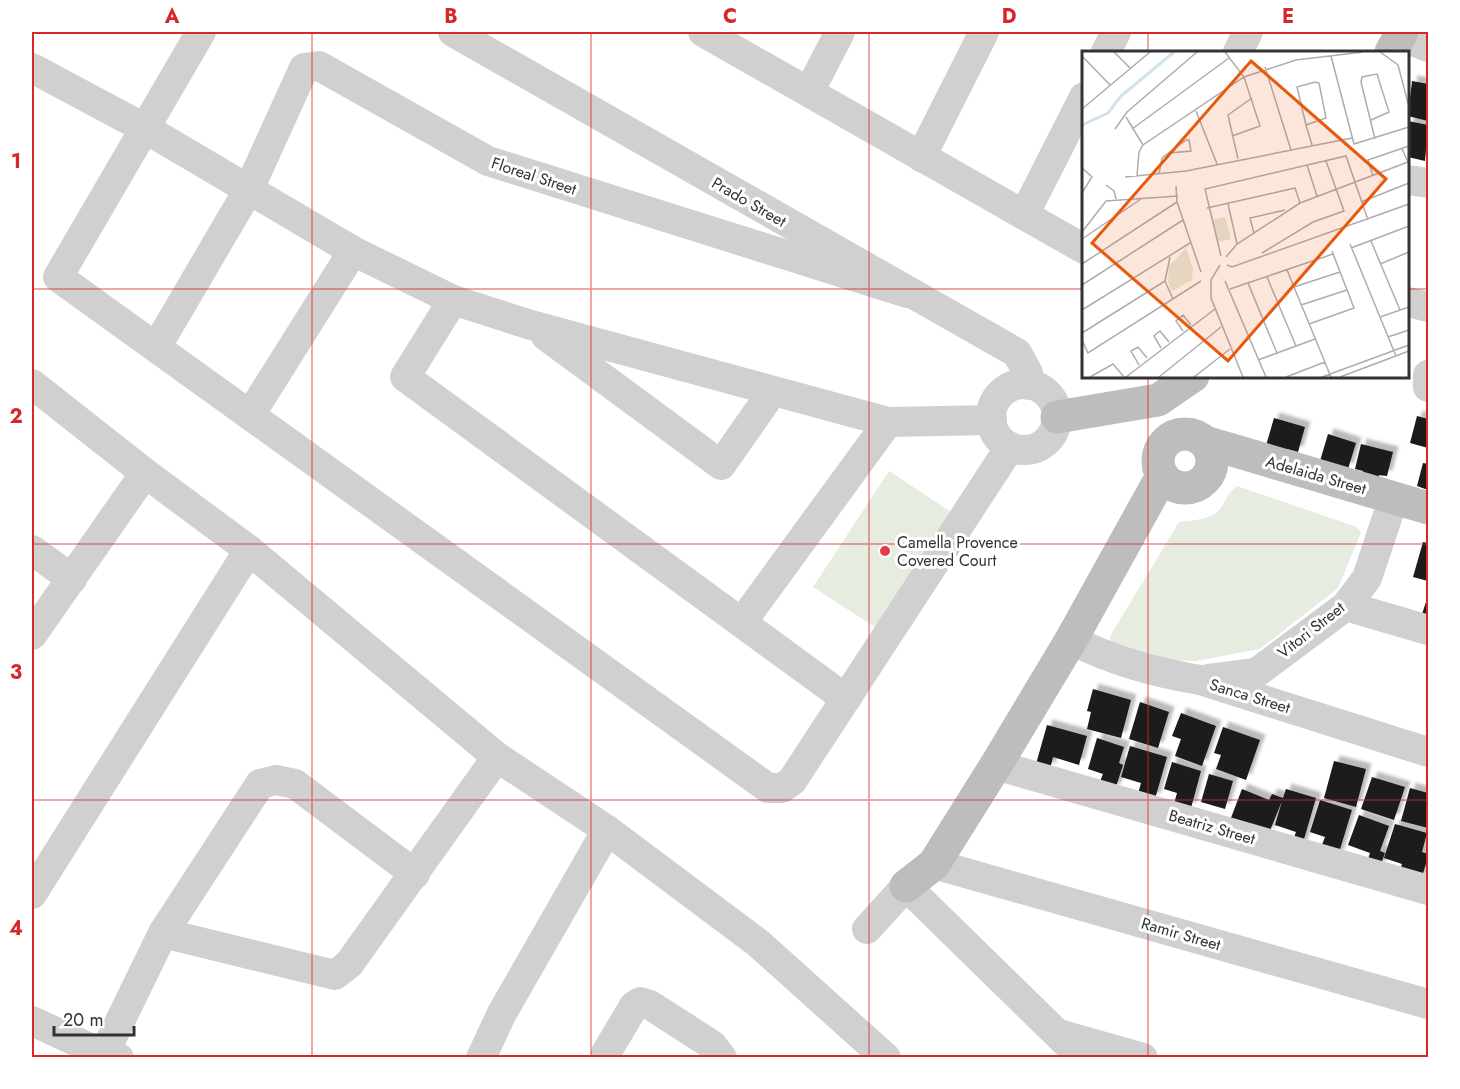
<svg xmlns="http://www.w3.org/2000/svg" width="1460" height="1089" font-family="Jost,sans-serif">
<defs>
<filter id="shadow"><feDropShadow dx="5.5" dy="-5.5" stdDeviation="1.5" flood-color="#0004"/></filter>
</defs>
<rect width="100%" height="100%" fill="#fff"/>
<!-- green -->
<g fill="#e6ecdf">
<polygon points="889,471 957,516 881,631 813,587"/>
<path d="M1237 486 1357 527 1361 533 1338 588 1260 649 1196 661 1169 660 1114 644 1109 638 1179 522C1192 520 1212 520 1220 509 1227 500 1227 493 1237 486Z"/>
</g>
<!-- building -->
<g fill="#1a1a1a" filter="url(#shadow)">
<polygon points="1412,81 1428,84 1428,121 1408,116"/>
<polygon points="1408,121 1428,125 1425,161 1408,157"/>
<polygon points="1417,416 1428,419 1428,448 1410,443"/>
<polygon points="1274,418 1305,427 1298,452 1287,449 1284,455 1265,449"/>
<polygon points="1328,434 1356,443 1348,469 1320,461"/>
<polygon points="1361,444 1393,452 1387,476 1379,475 1377,482 1361,478 1363,471 1355,469"/>
<polygon points="1423,463 1428,464 1428,490 1417,486"/>
<polygon points="1423,542 1428,543 1428,581 1413,577"/>
<polygon points="1428,596 1428,623 1420,620"/>
<polygon points="1093,689 1131,700 1121,738 1087,729 1091,712 1087,711"/>
<polygon points="1140,702 1169,712 1158,748 1129,739"/>
<polygon points="1181,713 1216,726 1202,766 1175,756 1181,739 1172,736"/>
<polygon points="1047,725 1087,736 1079,765 1053,757 1050,769 1036,764"/>
<polygon points="1223,727 1260,740 1246,780 1216,769 1221,755 1214,753"/>
<polygon points="1097,738 1124,747 1119,763 1123,765 1115,790 1099,784 1103,774 1088,769"/>
<polygon points="1130,746 1167,757 1155,799 1138,794 1141,783 1121,777"/>
<polygon points="1334,761 1366,769 1356,807 1324,798"/>
<polygon points="1172,762 1201,771 1191,808 1174,804 1177,793 1164,789"/>
<polygon points="1209,774 1233,781 1225,809 1201,802"/>
<polygon points="1372,777 1405,787 1394,820 1361,809"/>
<polygon points="1410,788 1428,793 1428,828 1401,821"/>
<polygon points="1242,789 1269,800 1272,794 1283,798 1286,789 1316,798 1302,846 1292,843 1296,832 1275,825 1282,801 1269,833 1229,823"/>
<polygon points="1320,800 1352,810 1338,856 1320,850 1325,837 1310,832"/>
<polygon points="1359,815 1389,826 1380,851 1385,853 1380,867 1367,862 1370,853 1348,845"/>
<polygon points="1395,824 1427,833 1422,852 1428,854 1428,857 1421,880 1399,873 1402,864 1384,858"/>
</g>
<g fill="none" stroke-linecap="round" stroke-linejoin="round">
<!-- street -->
<g stroke="#d0d0d0" stroke-width="30">
<polyline points="201,32 58,277 768,788 782,788 792,781 1010,447"/>
<polyline points="453,32 1017,353 1028,373 1028,385"/>
<polyline points="703,32 1084,249"/>
<polyline points="1400,36 1428,47"/>
<polyline points="1106,52 1116,32"/>
<polyline points="1238,52 1248,32"/>
<polyline points="32,68 146,129 353,251 453,300 531,325 888,422 992,420"/>
<polyline points="809,92 840,32"/>
<polyline points="921,157 984,32"/>
<polyline points="1408,180 1428,183"/>
<polyline points="1024,215 1084,97"/>
<polyline points="453,300 405,377 846,699"/>
<polyline points="1408,302 1428,307"/>
<polyline points="546,336 721,465 772,392"/>
<polyline points="157,346 249,189 304,68 319,66 488,161 907,293"/>
<polyline points="1428,375 1428,387"/>
<polyline points="32,384 145,473 249,550 497,757 607,830 758,943 886,1058"/>
<circle cx="1024" cy="417" r="33"/>
<polyline points="250,415 353,251"/>
<polyline points="32,550 72,579"/>
<polyline points="1346,606 1428,630"/>
<polyline points="742,622 888,422"/>
<polyline points="32,635 145,473"/>
<path d="M1071 640C1114 661 1153 672 1200 680L1428 752"/>
<polyline points="1209,679 1256,673 1346,606 1367,578 1394,497"/>
<polyline points="996,765 1428,890"/>
<polyline points="934,864 1428,1004"/>
<polyline points="32,894 249,550"/>
<polyline points="867,929 906,886 1082,1058"/>
<polyline points="163,933 335,975 349,964 497,757"/>
<polyline points="32,1021 103,1054 119,1058"/>
<polyline points="1062,1035 1143,1058"/>
<polyline points="102,1058 163,933 260,784 276,780 295,784 415,874"/>
<polyline points="481,1058 502,1013 607,830"/>
<polyline points="608,1058 606,1053 634,1006 640,1002 650,1005 712,1045 722,1058"/>
</g>
<!-- secondary -->
<g stroke="#bdbdbd" stroke-width="33">
<polyline points="1391,52 1402,32"/>
<polyline points="1057,417 1158,400 1193,376"/>
<circle cx="1185" cy="461" r="27"/>
<polyline points="1205,442 1428,508"/>
<polyline points="906,886 934,864 996,765 1071,640 1162,476"/>
</g>
</g>
<!-- grid -->
<path fill="none" stroke="#d62828" stroke-width="1.5" stroke-opacity="0.55" d="M312 32V1058M591 32V1058M869 32V1058M1148 32V52M32 289H1084M1408 289H1428M1148 376V1058M32 544H1428M32 800H1428"/>
<!-- markers -->
<circle fill="#e63946" stroke="#fff" stroke-width="2" cx="885" cy="551" r="6"/>
<g text-anchor="middle" dominant-baseline="central" stroke-width="6" stroke-linejoin="round" paint-order="stroke">
<!-- street labels -->
<g font-size="16" fill="#333" stroke="#fff">
<text transform="translate(534 176) rotate(18)">Floreal Street</text>
<text transform="translate(749 202) rotate(30)">Prado Street</text>
<text transform="translate(1316 475) rotate(16)">Adelaida Street</text>
<text transform="translate(1311 630) rotate(-38)">Vitori Street</text>
<text transform="translate(1250 696) rotate(17)">Sanca Street</text>
<text transform="translate(1212 827) rotate(16)">Beatriz Street</text>
<text transform="translate(1181 934) rotate(16)">Ramir Street</text>
</g>
<!-- poi labels -->
<g font-size="16" fill="#333" stroke="#fff" text-anchor="start">
<text x="897" y="542">Camella Provence<tspan x="897" dy="18">Covered Court</tspan></text>
</g>
</g>
<!-- overview -->
<g transform="translate(1082 51)">
<rect width="327" height="327" fill="#fff"/>
<path d="M143 166 149 188 136 191 130 169ZM104 197 111 218 110 229 90 240 86 231 87 215Z" fill="#e6ecdf"/>
<path fill="none" stroke="#cfe2ee" stroke-width="3" d="M0 74 26 62 39 45 92 1"/>
<path fill="none" stroke="#adadad" stroke-width="1.5" d="M32 1 48 17M143 1 162 26 178 75 150 85M298 1 316 14 327 56M0 5 28 34M249 5 272 93 327 76M183 16 209 99M0 58 68 1M114 60 135 113M44 66 61 94M289 69 307 61 295 23 280 26 279 31 293 88M224 74 244 67 237 32 233 31 215 36 224 74 230 94M33 78 45 61 115 1M50 78 147 7M156 108 146 64 170 47M225 114 235 145M0 117 10 126 0 142M77 123 80 107 104 89H107L109 100 87 102M55 125 57 101 61 94 162 26 214 9 281 1M291 125 286 109 327 95M43 126 104 120 270 87M24 134 32 140 34 148M94 135 95 151 119 221M279 151 327 132M146 153 155 193M125 157 213 137 218 152M0 181 24 150 96 145M172 182 168 167 203 159M0 188 59 148M289 190 318 259M268 193 314 305M269 197 327 175M180 202 231 171 262 160 244 110M139 205 123 138 264 105 286 169M88 206 83 230 91 248M144 206 155 193 218 152 326 111 320 98M0 213 95 151M298 213 327 201M138 214 129 229V247L161 326M145 214 150 216 327 153M205 219 249 326M185 226 214 295M143 230 184 326M166 232 195 302M0 234 101 169M212 236 258 221M148 238 251 203M219 254 265 239M0 259 108 192M298 266 327 256M227 273 272 257 250 200M101 280 94 270 101 264 109 274M0 282 83 230M306 286 327 279M0 289 6 302 119 230M79 297 72 285 78 280 87 291M176 309 233 288M57 314 49 300 56 296 65 307M8 326 31 313 42 326M44 326 133 258M77 326 139 276M112 326 148 298M204 326 243 311M240 326 327 294M258 326 327 300"/>
<path fill="#e8590c" fill-opacity="0.15" stroke="#e8590c" stroke-width="3" d="M169 10 304 128 146 310 10 192Z"/>
<rect width="327" height="327" fill="none" stroke="#333" stroke-width="3"/>
</g>
<!-- border -->
<rect width="1460" height="1089" fill="none" stroke="#ffffff" stroke-width="66"/>
<!-- scale -->
<path d="M54 1026v9h80v-9" fill="none" stroke="#333333" stroke-width="3"/>
<text x="63" y="1026" font-size="18" fill="#333333" stroke="#ffffff" stroke-width="4.5" paint-order="stroke">20 m</text>
<rect x="33" y="33" width="1394" height="1023" fill="none" stroke="#d62828" stroke-width="2"/>
<g font-size="20" text-anchor="middle" font-weight="bold" fill="#d62828">
<text x="172" y="23">A</text>
<text x="451" y="23">B</text>
<text x="730" y="23">C</text>
<text x="1009" y="23">D</text>
<text x="1288" y="23">E</text>
<text x="16" y="168">1</text>
<text x="16" y="423">2</text>
<text x="16" y="679">3</text>
<text x="16" y="935">4</text>
</g>
</svg>
